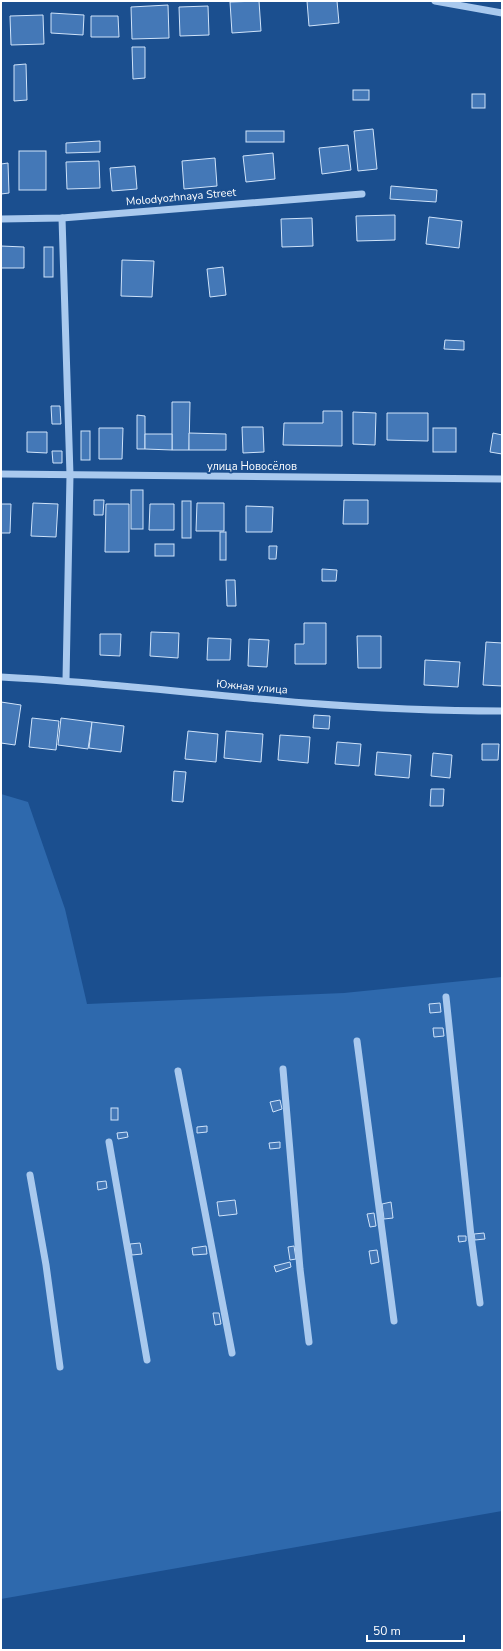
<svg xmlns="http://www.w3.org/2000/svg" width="503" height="1651" font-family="'Nunito Sans',sans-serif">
<rect width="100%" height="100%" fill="#1b4f8f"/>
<!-- green -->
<polygon fill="#2e69ad" points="1,794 28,802 65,909 87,1004 344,993 502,977 502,1511 1,1599"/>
<!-- building -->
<g fill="#4478b7" stroke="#cfe3fa">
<polygon points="259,1 261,31 232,33 230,2"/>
<polygon points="307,1 337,1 339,23 309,26"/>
<polygon points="168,5 169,38 132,39 131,7"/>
<polygon points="208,6 209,35 180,36 179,7"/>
<polygon points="51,13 84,15 83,35 51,33"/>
<polygon points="43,15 44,44 11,45 10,16"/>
<polygon points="91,16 118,16 119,37 91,37"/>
<polygon points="132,47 145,47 145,78 133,79"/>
<polygon points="26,64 27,100 14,101 14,65"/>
<rect x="353" y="90" width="16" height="10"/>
<rect x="472" y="94" width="13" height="14"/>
<polygon points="373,129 377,169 358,171 354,131"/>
<rect x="246" y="131" width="38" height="11"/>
<polygon points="100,141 100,152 66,153 66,143"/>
<polygon points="348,145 351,170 322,174 319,148"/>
<rect x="19" y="151" width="27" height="39"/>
<polygon points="273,153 275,179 246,182 243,156"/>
<polygon points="215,158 217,186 184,189 182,161"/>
<polygon points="99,161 100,188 67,189 66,162"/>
<polygon points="8,163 9,193 1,194 1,164"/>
<polygon points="135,166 137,189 112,191 110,168"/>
<polygon points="391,186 437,190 436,202 390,199"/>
<polygon points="395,215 395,240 357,241 356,216"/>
<polygon points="429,217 462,221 459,248 426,244"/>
<polygon points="312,218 313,246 282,247 281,219"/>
<polygon points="1,246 24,247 24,268 1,268"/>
<rect x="44" y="247" width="9" height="30"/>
<polygon points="122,260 154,261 152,297 121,296"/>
<polygon points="223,267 226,295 210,297 207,269"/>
<polygon points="445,340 464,341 464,350 444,349"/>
<polygon points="172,402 190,402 189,450 172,450"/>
<polygon points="51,406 60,406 61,424 52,424"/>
<polygon points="323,411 342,411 342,446 283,445 284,423 323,423"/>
<polygon points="353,412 376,413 375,445 353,444"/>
<polygon points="387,413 428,413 428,441 387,440"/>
<polygon points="137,415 145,416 145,449 137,449"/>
<polygon points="242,427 263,427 264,452 243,453"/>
<polygon points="99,428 123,428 122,459 99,459"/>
<rect x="433" y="428" width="23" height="24"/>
<rect x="81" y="431" width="9" height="29"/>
<polygon points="27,432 47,432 47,453 27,452"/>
<polygon points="189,433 226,434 226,450 189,450"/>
<polygon points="493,433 502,435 502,454 490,452"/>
<polygon points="145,434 172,434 172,450 145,449"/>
<polygon points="52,451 62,451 62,463 53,463"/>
<rect x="131" y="490" width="12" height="39"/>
<polygon points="94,500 104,500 103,515 94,515"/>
<polygon points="344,500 368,500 368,524 343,524"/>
<rect x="182" y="501" width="9" height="37"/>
<polygon points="33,503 58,504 56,537 31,536"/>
<polygon points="197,503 224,503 224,531 196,531"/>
<polygon points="1,504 11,504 10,533 1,533"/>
<polygon points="106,504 129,504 129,552 105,552"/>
<polygon points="150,504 174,504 174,530 149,530"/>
<polygon points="246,506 273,507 272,532 246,532"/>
<rect x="220" y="532" width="6" height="28"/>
<rect x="155" y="544" width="19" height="12"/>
<polygon points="269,546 277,546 276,559 269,559"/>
<polygon points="322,569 337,570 336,581 322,581"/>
<polygon points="226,580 235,580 236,606 227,606"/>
<polygon points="304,623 326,623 326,664 295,664 295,644 304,644"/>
<polygon points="151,632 179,633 178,658 150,656"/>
<polygon points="100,634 121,634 120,656 100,655"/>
<polygon points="357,636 381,636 381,668 358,668"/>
<polygon points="208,638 231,639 230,660 207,660"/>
<polygon points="249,639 269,640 267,667 248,666"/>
<polygon points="486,642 502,643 502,686 483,685"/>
<polygon points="425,660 460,662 458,687 424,685"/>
<polygon points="1,702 21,705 15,745 1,743"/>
<polygon points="314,715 330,716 329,729 313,728"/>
<polygon points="32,718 59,721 56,750 29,747"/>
<polygon points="61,718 92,722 88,749 58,745"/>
<polygon points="92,722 124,726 121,752 89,748"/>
<polygon points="188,731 218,734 216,762 185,759"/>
<polygon points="226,731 263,734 261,762 224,758"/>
<polygon points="280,735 310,737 308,763 278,760"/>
<polygon points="337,742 361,744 359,766 335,764"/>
<polygon points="482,744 499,744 498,760 482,760"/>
<polygon points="377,752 411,755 409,778 375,775"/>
<polygon points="433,753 452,755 450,778 431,776"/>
<polygon points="174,771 186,772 183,802 172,801"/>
<polygon points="431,789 444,789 443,806 430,806"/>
<polygon points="440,1003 441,1012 430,1013 429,1004"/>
<polygon points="433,1028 443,1028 444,1036 434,1037"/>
<polygon points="280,1100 282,1109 273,1112 270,1102"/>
<rect x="111" y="1108" width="7" height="12"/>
<polygon points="207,1126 207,1132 197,1133 197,1127"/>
<polygon points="127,1132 128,1137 118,1139 117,1133"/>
<polygon points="280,1142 280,1148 270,1149 269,1143"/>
<polygon points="106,1181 107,1188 98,1190 97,1182"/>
<polygon points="235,1200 237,1214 219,1216 217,1202"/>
<polygon points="391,1202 393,1218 384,1219 382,1204"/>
<polygon points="374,1213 376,1226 370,1227 367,1214"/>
<polygon points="484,1233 485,1239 475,1240 474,1234"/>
<polygon points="458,1236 466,1236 466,1241 459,1242"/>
<polygon points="140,1243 142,1254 132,1255 130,1244"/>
<polygon points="206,1246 207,1254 193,1255 192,1248"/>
<polygon points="294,1246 296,1259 290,1260 288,1247"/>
<polygon points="377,1250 379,1262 371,1264 369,1251"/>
<polygon points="290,1262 291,1267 276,1272 274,1266"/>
<polygon points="213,1313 219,1313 221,1324 215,1325"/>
</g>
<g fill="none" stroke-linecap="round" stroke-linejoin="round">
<!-- minor -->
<g stroke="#a9c9ee" stroke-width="7">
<polyline points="435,1 502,13"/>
<polyline points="62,218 70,475 66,680"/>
<polyline points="1,219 62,218 362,194"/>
<polyline points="1,474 502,479"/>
<path d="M1 677C103 682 204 695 306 703 371 708 436 711 502 711"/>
<polyline points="446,997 471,1236 480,1303"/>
<polyline points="357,1041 394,1321"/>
<polyline points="283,1069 300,1269 309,1342"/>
<polyline points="178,1071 232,1353"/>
<polyline points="109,1142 147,1360"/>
<polyline points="30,1175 46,1265 60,1367"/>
</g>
</g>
<g text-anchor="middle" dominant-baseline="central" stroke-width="4" stroke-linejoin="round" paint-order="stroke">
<!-- street labels -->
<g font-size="11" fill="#fff" stroke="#1b4f8f">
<text transform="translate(181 197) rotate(-5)">Molodyozhnaya Street</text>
<text x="252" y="466">улица Новосёлов</text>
<text transform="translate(252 687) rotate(5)">Южная улица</text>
</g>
</g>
<!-- border -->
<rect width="503" height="1651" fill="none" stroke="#ffffff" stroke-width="4"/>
<!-- scale -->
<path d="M367 1635v6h97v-6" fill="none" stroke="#ffffff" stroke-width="2"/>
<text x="373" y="1635" font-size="12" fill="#ffffff" stroke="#1b4f8f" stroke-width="3" paint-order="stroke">50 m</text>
</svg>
